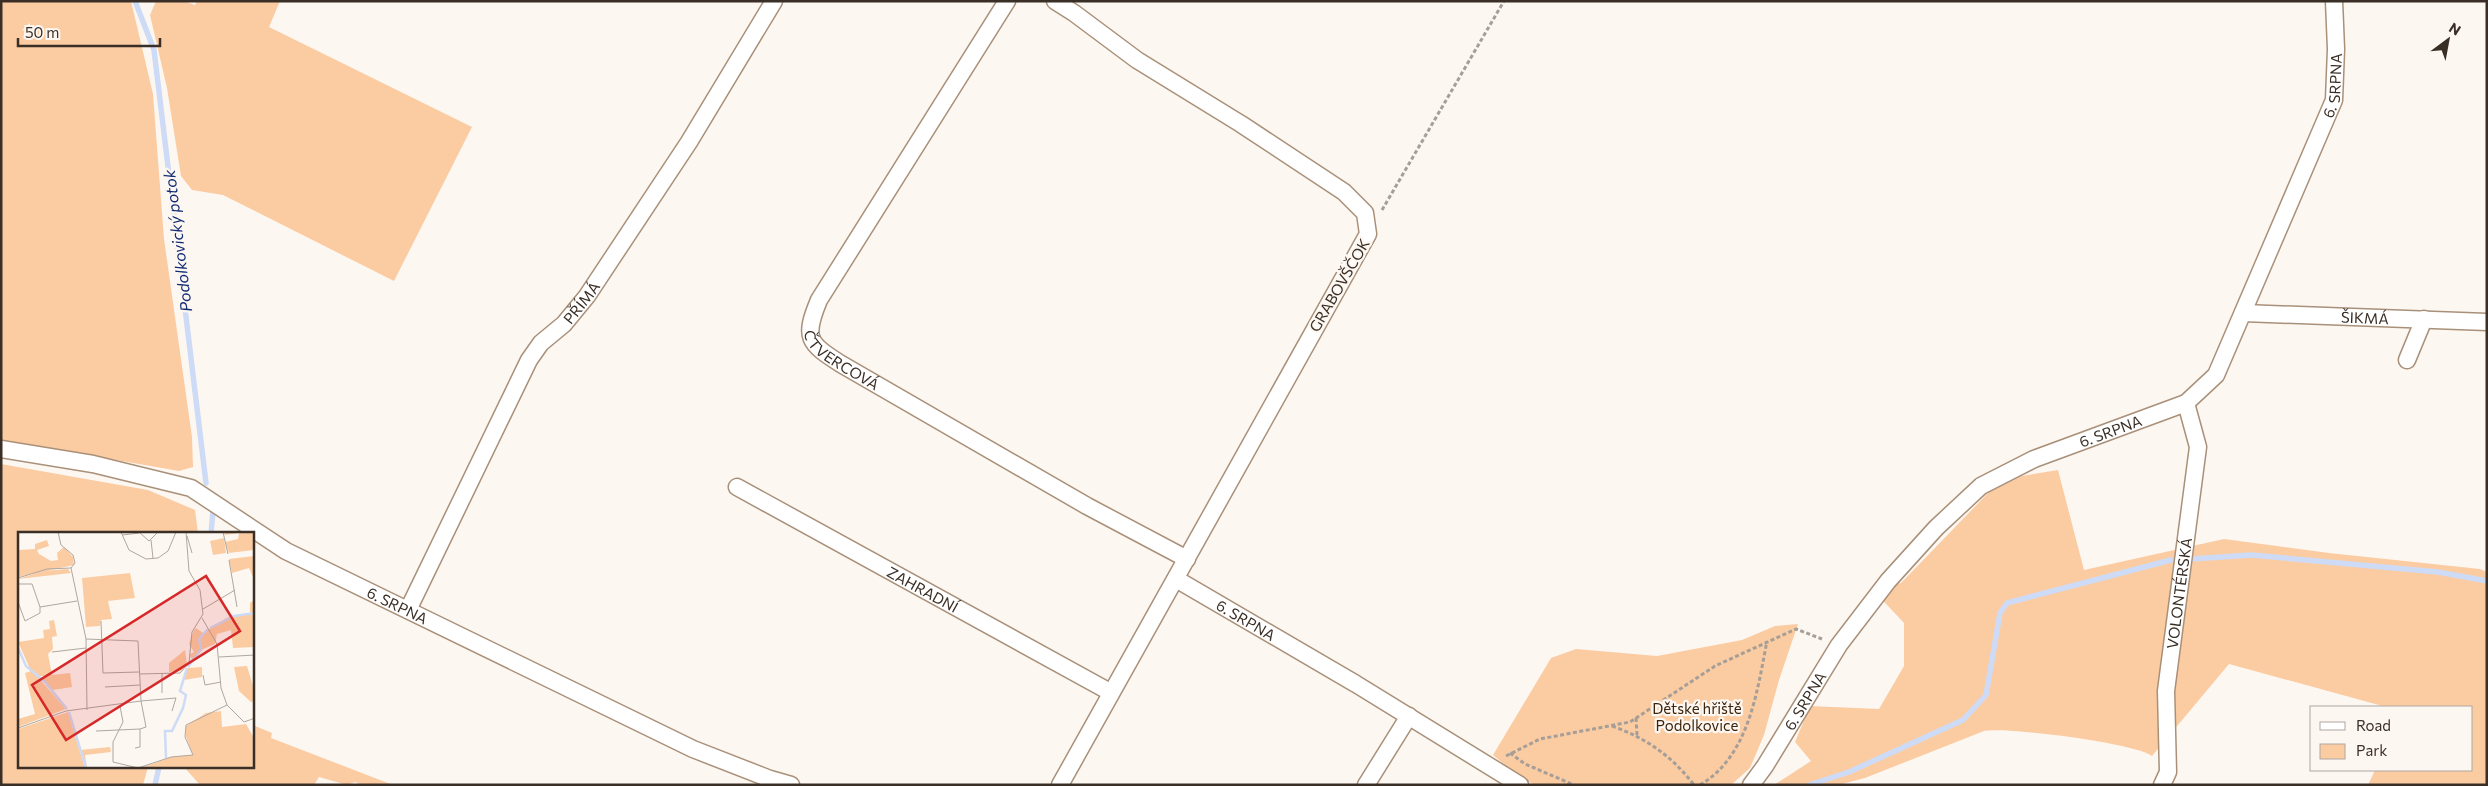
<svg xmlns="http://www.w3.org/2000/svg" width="2488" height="786" font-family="Commissioner,sans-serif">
<rect width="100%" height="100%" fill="#fdf7f2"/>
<!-- green -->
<g fill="#fbcca2">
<polygon points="1,1 131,1 153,94 164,239 192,437 193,467 179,471 1,440"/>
<polygon points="156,1 184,1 195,5 197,1 280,1 269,27 472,127 394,281 223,195 192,190 181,176 167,88 150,15"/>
<polygon points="1,464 148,490 195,510 198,533 19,534 19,767 148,767 143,785 1,785"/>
<path d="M2058 470 2084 570 2224 539 2329 553 2480 569 2487 572V785H2368L2375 770H2472V707H2386L2229 664 2152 756C2134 743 2008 727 1984 731L1865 778 1838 785H1774L1811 761 1795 742 1810 706 1879 709 1904 666V623L1873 590 1901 583 1989 492 2022 476Z"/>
<polygon points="1798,624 1779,680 1764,735 1750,768 1731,785 1534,785 1511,770 1493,755 1551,658 1576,649 1657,656 1742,640 1775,626"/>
<polygon points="253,725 272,733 271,738 393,785 362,785 355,782 347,785 319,777 314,785 200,785 184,767 252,767"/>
</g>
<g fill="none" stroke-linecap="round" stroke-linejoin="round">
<!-- stream -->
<g stroke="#cedbf6" stroke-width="5.5">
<polyline points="135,1 154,50 206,483"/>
<polyline points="211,534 213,510"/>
<polyline points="2191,559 2251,555 2438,572 2487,581"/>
<polyline points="155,785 159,767"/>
<polyline points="1809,785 1849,772 1963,720 1986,695 2000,613 2007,603 2171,560"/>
</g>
<defs>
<g id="minor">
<path id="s1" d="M1007 1 819 300C803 338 808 343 841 364L1087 506 1187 559"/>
<polyline points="1055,1 1074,13 1137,60 1241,124 1344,192 1365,213 1368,234 1060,785"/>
<path id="s2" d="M2243 313 2487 322"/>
<polyline points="2407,360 2424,319"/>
<path id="s3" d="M1 449 93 464 191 488 286 551 693 749 770 779 791 785"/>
<path id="s4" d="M737 487 1110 692"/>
<path id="s5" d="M1176 579 1356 684 1520 785"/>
<path id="s6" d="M408 610 529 360 541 343 564 324 587 296 689 142 774 1"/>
<polyline points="1366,785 1409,716"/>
<path id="s7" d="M1751 785 1765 766 1839 645 1888 581 1936 528 1981 486 2034 459 2186 403 2216 375 2334 100 2336 49 2334 1"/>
<path id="s8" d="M2162 785 2168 772 2166 691 2198 447 2186 403"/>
</g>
</defs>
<!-- minor casing -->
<use href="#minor" stroke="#a99079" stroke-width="19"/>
<!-- path -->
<g stroke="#a69e97" stroke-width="3" stroke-dasharray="4 2.5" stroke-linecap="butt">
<polyline points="1382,210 1504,1"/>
<polyline points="1636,718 1637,735"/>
<path d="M1612 726C1646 738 1672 756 1694 785"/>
<polyline points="1510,753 1525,764 1574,785"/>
<polyline points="1506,756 1540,739 1630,722 1715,666 1796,629 1822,639"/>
<path d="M1700 785C1749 756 1757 692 1767 641"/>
</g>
<!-- minor -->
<use href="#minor" stroke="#fff" stroke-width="16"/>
</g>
<g text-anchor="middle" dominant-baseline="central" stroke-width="4.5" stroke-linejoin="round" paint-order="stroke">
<!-- street labels -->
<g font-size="15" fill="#3a2f26" stroke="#fdf7f2">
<text stroke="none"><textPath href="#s7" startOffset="955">6. SRPNA</textPath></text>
<text transform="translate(1339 285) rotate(-60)">GRABOVŠČOK</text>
<text stroke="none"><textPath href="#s6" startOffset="356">PŘÍMÁ</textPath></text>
<text stroke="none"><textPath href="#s2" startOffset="122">ŠIKMÁ</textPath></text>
<text stroke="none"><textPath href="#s1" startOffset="430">ČTVERCOVÁ</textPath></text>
<text stroke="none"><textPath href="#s7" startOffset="520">6. SRPNA</textPath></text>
<text stroke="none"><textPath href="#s4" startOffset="212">ZAHRADNÍ</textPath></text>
<text stroke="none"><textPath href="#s8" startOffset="194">VOLONTÉRSKÁ</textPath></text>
<text stroke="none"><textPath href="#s3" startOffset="432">6. SRPNA</textPath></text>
<text stroke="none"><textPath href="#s5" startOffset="81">6. SRPNA</textPath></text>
<text stroke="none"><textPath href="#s7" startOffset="100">6. SRPNA</textPath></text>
</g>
<!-- park labels -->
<g font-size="15" fill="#3d250c" stroke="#fdf7f2">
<text x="1697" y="708">Dětské hřiště<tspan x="1697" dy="17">Podolkovice</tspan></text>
</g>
<!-- water labels -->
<g font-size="16" font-style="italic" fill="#132b75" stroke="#fdf7f2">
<text transform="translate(177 241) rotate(-97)">Podolkovický potok</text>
</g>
</g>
<!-- overview -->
<g transform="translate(18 532)">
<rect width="236" height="236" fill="#fdf7f2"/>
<path d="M206 0H236V18L211 21 207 10 220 7 221 1 207 3ZM206 6 208 21 195 23 192 9ZM29 8 31 14 19 18 21 22 33 29 40 28 39 21 46 15 55 25 56 33 0 45V18L17 17V12ZM236 24V47L231 36 214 41 211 27ZM50 37 53 41 0 47 25 39ZM112 41 117 66 90 69 94 87 83 88 82 94 68 95 64 46ZM236 68V115L215 116 213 98 199 102 197 112 185 117 170 135 174 127 171 123 176 120 171 112 176 98 178 96 185 101 212 84 232 81V71ZM36 88 39 104 34 105 35 117 30 122 34 143 52 141 54 155 35 158 25 147 27 144H19L48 177 0 195V187L17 182 7 141 13 139 0 110 26 106 25 98 32 97 31 89ZM167 118 169 133 163 139 151 140V131ZM229 134 236 157V169L233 170 221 159 216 135ZM184 135V145L166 148 169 136ZM203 179 204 195 228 192 236 206V236H123L153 225 175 223 168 205V194L188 181ZM50 180 67 236H0V197ZM92 215 93 220 67 223 69 236 62 218Z" fill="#fbcca2"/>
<path fill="none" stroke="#cedbf6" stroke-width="2.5" d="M192 96 216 84 237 81M0 116 8 134 27 150 49 177M170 135 183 117 181 107 190 97M51 180 68 236M148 226 147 199H154L165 176 168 163 162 159 169 136"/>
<path fill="none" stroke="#afa7a0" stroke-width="1" d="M40 0 43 13 55 23 57 31 53 36M103 0 111 18 128 27 140 26 150 19 158 0M121 0 131 9 140 0M205 0 210 22M104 3 121 1M169 4 174 21M133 8 135 26M211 28 219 75M0 46 29 37 53 36M0 52H14L22 75M0 70 7 89 22 81V75L59 69M185 77 217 58M184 86 199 112 203 156 209 173 226 190 237 186M83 89 85 141 121 140M68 107 69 178M34 120 68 116M201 125 237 123M121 142 162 141 171 131 174 100 185 82 182 58 171 39 168 0M185 143 187 153 203 150M87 155 122 153M144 161V141M102 174 105 190 95 210V230L120 236 153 225 175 223 167 205 168 193 209 173M0 196 48 179 123 169 120 109 68 107 53 36M78 199 122 197M117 216 122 215V197L128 195 123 169 158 166 154 179"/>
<path fill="#d62828" fill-opacity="0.15" stroke="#d62828" stroke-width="2.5" d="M188 44 222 99 48 208 14 153Z"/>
<rect width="236" height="236" fill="none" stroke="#3a2f26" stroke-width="2.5"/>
</g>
<!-- border -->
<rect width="2488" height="786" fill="none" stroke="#3a2f26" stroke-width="5"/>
<!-- legend -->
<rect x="2310" y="706" width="162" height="65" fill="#fdf7f2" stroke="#afa7a0"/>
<rect x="2320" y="722" width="25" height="8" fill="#ffffff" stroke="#afa7a0"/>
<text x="2356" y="731" font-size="15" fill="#3a2f26">Road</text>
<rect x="2320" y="744" width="25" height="15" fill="#fbcca2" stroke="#afa7a0"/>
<text x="2356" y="756" font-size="15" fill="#3a2f26">Park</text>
<!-- north arrow -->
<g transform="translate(2448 40) rotate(32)" stroke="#fdf7f2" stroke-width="4" paint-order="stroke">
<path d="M0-4L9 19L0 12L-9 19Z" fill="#3a2f26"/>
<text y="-8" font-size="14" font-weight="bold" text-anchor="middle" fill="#3a2f26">N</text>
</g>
<!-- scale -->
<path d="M18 38v8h142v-8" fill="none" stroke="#3a2f26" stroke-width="2.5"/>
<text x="25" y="38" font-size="15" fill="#3a2f26" stroke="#fdf7f2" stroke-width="4" paint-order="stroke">50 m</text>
</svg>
